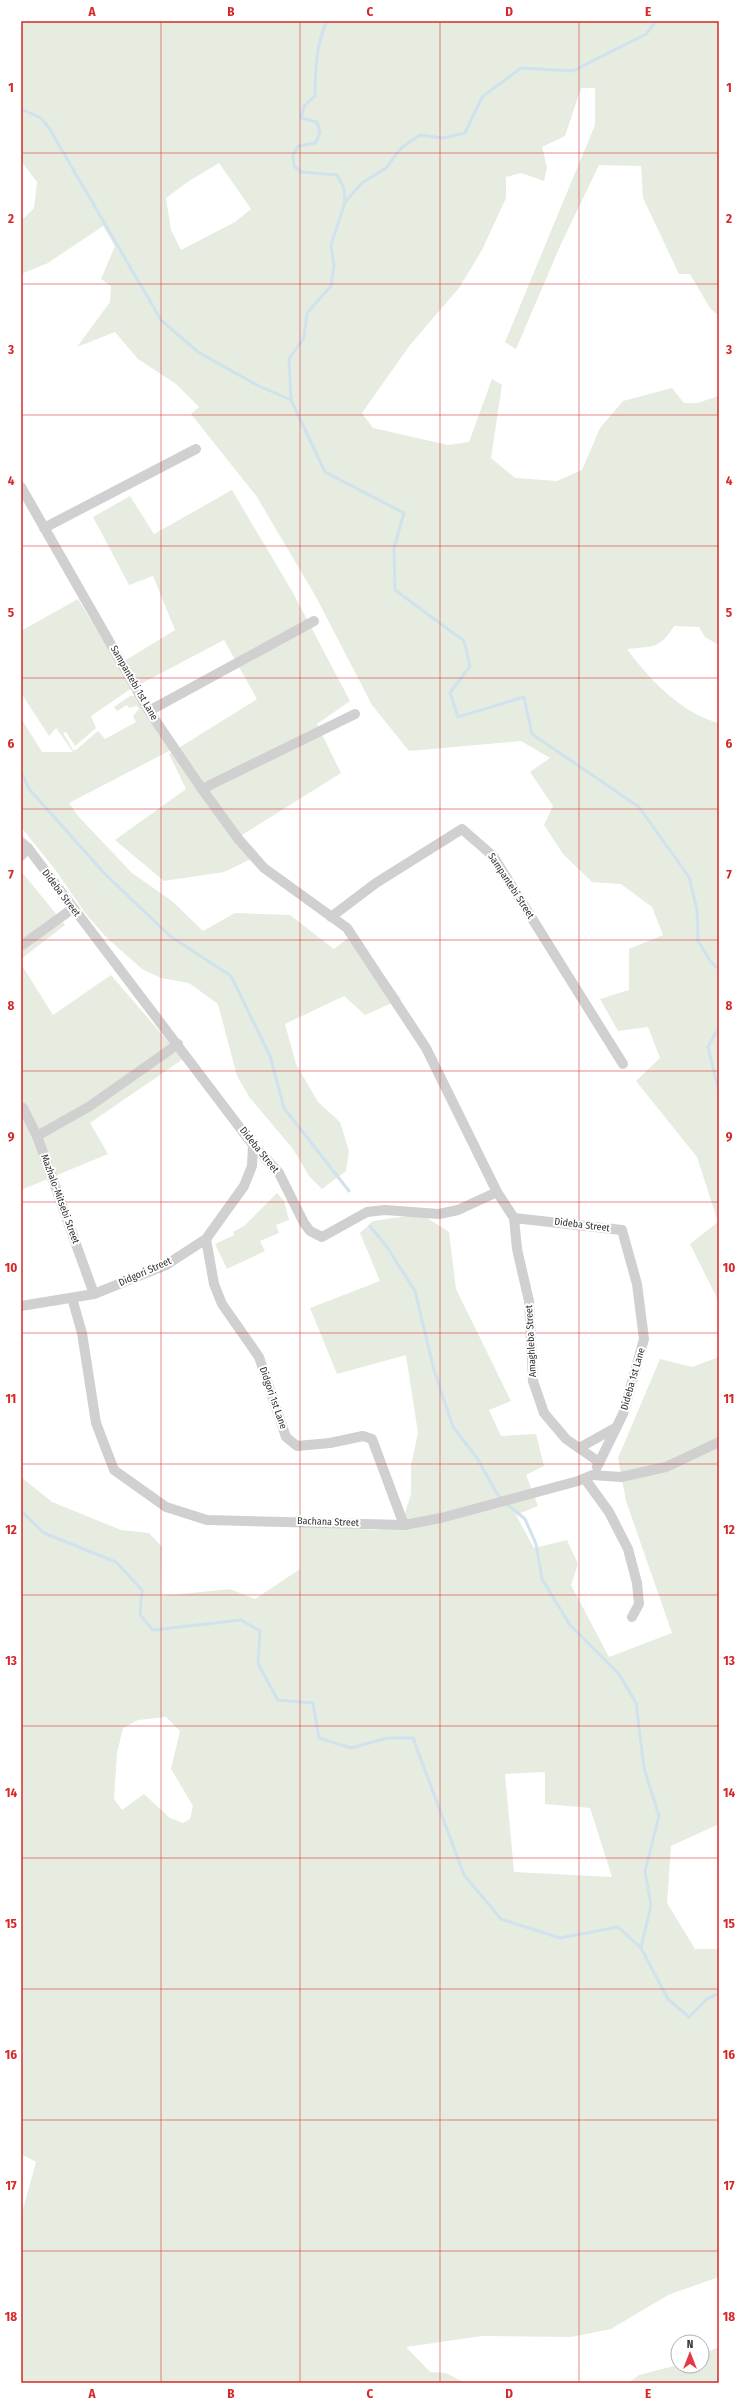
<svg xmlns="http://www.w3.org/2000/svg" width="740" height="2404" font-family="'Fira Sans Condensed',sans-serif">
<rect width="100%" height="100%" fill="#fff"/>
<!-- green -->
<g fill="#e6ecdf" fill-rule="evenodd">
<path d="M21 21H719V316L710 308 690 274H679L643 198 641 166 599 165 561 244 516 349 505 342 595 125V88H581L565 136 542 147 547 167 544 181 521 173 506 177V198L482 250 459 288 410 345 362 413 373 428 448 445 469 442 492 379 502 385 491 458 515 478 557 481 582 470 600 428 623 401 672 388 684 403H697L719 396V645L705 637 699 627 674 626C660 650 651 646 627 649 649 679 682 714 719 723V1302L690 1244 718 1222 697 1157 636 1081 660 1058 648 1027 618 1031 600 999 629 990V949L663 935 652 907 621 884 592 882 563 854 544 825 553 806 530 772 550 758 521 741 409 751 372 705 316 597 257 497 191 414 199 407 176 384 138 359 115 332 77 347 110 302 111 286 101 279 115 246 103 226 48 263 21 274V221L34 208 37 182 21 161ZM219 163 251 209 235 222 181 250 171 230 166 198 189 181Z"/>
<polygon points="232,490 292,591 350,701 317,724 341,773 242,835 259,855 224,872 164,881 115,840 186,789 169,754 257,699 224,640 129,690 91,716 96,728 75,746 66,732 63,733 73,750 76,750 98,731 105,739 136,722 133,716 139,709 137,706 129,708 127,705 117,711 114,707 130,696 135,696 171,750 69,803 78,816 132,873 172,901 203,931 235,913 290,915 334,949 353,934 401,999 365,1015 344,996 285,1024 296,1064 318,1102 340,1122 349,1151 346,1171 322,1189 309,1176 293,1149 250,1098 237,1076 218,1004 189,983 161,978 142,969 106,937 85,913 57,872 21,827 21,718 42,752 73,752 56,728 49,736 21,693 21,631 78,599 118,665 175,630 153,576 129,585 93,517 130,496 154,534"/>
<polygon points="21,871 65,925 21,959"/>
<polygon points="21,964 53,1015 111,975 183,1059 90,1123 108,1154 21,1190"/>
<polygon points="277,1193 284,1201 289,1220 276,1225 279,1233 260,1241 265,1251 227,1269 215,1244 234,1235 233,1232 244,1226"/>
<path d="M421 1214 449 1232 456 1289 511 1401 489 1410 501 1436 536 1434 544 1466 526 1475 538 1506 516 1515 534 1548 567 1540 578 1564 571 1585 609 1657 672 1633 626 1501 618 1458 660 1359 692 1367 719 1357V1824L671 1846 667 1903 695 1949H719V2277L668 2295 611 2329 571 2337 482 2336 406 2347 430 2372 446 2373 465 2383H21V2216L36 2162 21 2154V1477L52 1502 121 1530 149 1533 162 1547 161 1596 230 1589 255 1599 300 1569V1523L371 1530 400 1529 411 1494V1465L418 1433 406 1355 337 1374 310 1308 380 1281 360 1233 373 1221ZM166 1717 180 1731 171 1769 193 1806 190 1819 183 1823 170 1818 144 1794 122 1810 114 1799 117 1753 123 1728 138 1720ZM545 1772V1804L590 1808 612 1877 514 1872 505 1774Z"/>
<polygon points="719,2347 719,2383 628,2383 639,2375 678,2365 702,2366 702,2354"/>
</g>
<g fill="none" stroke-linecap="round" stroke-linejoin="round">
<!-- stream -->
<g stroke="#cfe2ee" stroke-width="3">
<path d="M327 21C316 44 315 71 315 96L304 106 301 118 317 122 320 133 315 143 298 146 293 155 294 166 301 172 337 175 344 188 345 202 331 245 334 266 331 286 307 313 304 338 289 359 291 400 325 472 404 513 394 548 395 590 464 641 470 666 450 693 458 717 524 697 532 734 639 807 689 877 697 910 698 941 711 962 719 969"/>
<polyline points="21,109 41,118 49,128 161,320 198,352 257,385 291,400"/>
<polyline points="345,202 362,183 386,168 401,148 420,135 443,138 465,133 482,97 521,68 573,71 646,34 656,21"/>
<polyline points="21,771 29,789 105,874 170,936 231,976 270,1056 284,1108 349,1191"/>
<polyline points="719,1027 708,1047 719,1092"/>
<polyline points="370,1226 387,1247 415,1291 434,1370 453,1427 477,1458 498,1495 502,1499"/>
<polyline points="506,1503 525,1519 536,1544 542,1579 570,1625 619,1674 636,1703 644,1768 659,1816 645,1871 651,1905 641,1948"/>
<polyline points="21,1511 44,1533 116,1562 142,1590 140,1615 153,1630 241,1620 260,1631 258,1664 278,1700 313,1703 319,1738 351,1748 387,1738 413,1738 464,1875 501,1919 560,1938 618,1927 641,1948 668,1999 689,2017 708,1998 719,1994"/>
</g>
<!-- minor -->
<g stroke="#d0d0d0" stroke-width="10">
<polyline points="21,487 149,711 202,789 239,840 264,868 347,928 426,1048 497,1192 514,1218 517,1249 529,1301 533,1381 544,1413 566,1439 599,1462"/>
<polyline points="44,528 196,449"/>
<polyline points="149,711 314,621"/>
<polyline points="202,789 355,714"/>
<polyline points="21,842 28,848 253,1145 279,1173 304,1223 310,1231 322,1237 367,1212 385,1210 439,1214 458,1210 497,1192"/>
<polyline points="21,856 28,848"/>
<polyline points="331,917 376,883 462,829 493,856 623,1064"/>
<polyline points="21,946 72,909"/>
<polyline points="21,1107 23,1108 37,1136 94,1294"/>
<polyline points="37,1136 90,1106 178,1044"/>
<polyline points="514,1218 622,1230 637,1284 644,1339 623,1414 597,1467"/>
<polyline points="206,1239 214,1284 222,1304 259,1357 286,1437 297,1446 330,1443 363,1436 372,1439 404,1525"/>
<polyline points="72,1298 82,1333 96,1423 114,1470 166,1507 207,1520 404,1525 441,1518 578,1481 592,1475 621,1477 666,1467 719,1442"/>
<polyline points="21,1306 94,1294 166,1265 206,1239 244,1186 252,1166 253,1145"/>
<polyline points="579,1448 615,1428"/>
<polyline points="585,1479 609,1512 628,1549 637,1583 639,1604 632,1617"/>
</g>
</g>
<!-- grid -->
<path fill="none" stroke="#d62828" stroke-width="1" stroke-opacity="0.55" d="M161 21V2383M300 21V2383M440 21V2383M579 21V2383M21 153H719M21 284H719M21 415H719M21 546H719M21 678H719M21 809H719M21 940H719M21 1071H719M21 1202H719M21 1333H719M21 1464H719M21 1595H719M21 1726H719M21 1858H719M21 1989H719M21 2120H719M21 2251H719"/>
<g text-anchor="middle" dominant-baseline="central" stroke-width="4" stroke-linejoin="round" paint-order="stroke">
<!-- street labels -->
<g font-size="10" fill="#333" stroke="#fff">
<text transform="translate(134 683) rotate(60)">Sampantebi 1st Lane</text>
<text transform="translate(511 886) rotate(57)">Sampantebi Street</text>
<text transform="translate(61 893) rotate(53)">Dideba Street</text>
<text transform="translate(259 1150) rotate(51)">Dideba Street</text>
<text transform="translate(60 1199) rotate(70)">Mazhalo-Mitsebi Street</text>
<text transform="translate(582 1225) rotate(7)">Dideba Street</text>
<text transform="translate(145 1272) rotate(-24)">Didgori Street</text>
<text transform="translate(531 1341) rotate(-93)">Amaghleba Street</text>
<text transform="translate(633 1379) rotate(-74)">Dideba 1st Lane</text>
<text transform="translate(273 1398) rotate(71)">Didgori 1st Lane</text>
<text transform="translate(328 1522) rotate(2)">Bachana Street</text>
</g>
</g>
<!-- border -->
<rect width="740" height="2404" fill="none" stroke="#ffffff" stroke-width="44"/>
<!-- north arrow -->
<g transform="translate(690 2354)"><circle r="19" fill="#ffffff" stroke="#adadad"/>
<path d="M0-3L7 15L0 10L-7 15Z" fill="#e63946"/>
<text y="-6" font-size="11" font-weight="bold" text-anchor="middle" fill="#333333">N</text>
</g>
<rect x="22" y="22" width="696" height="2360" fill="none" stroke="#d62828" stroke-width="1.5"/>
<g font-size="13" text-anchor="middle" font-weight="bold" fill="#d62828">
<text x="92" y="16">A</text>
<text x="231" y="16">B</text>
<text x="370" y="16">C</text>
<text x="509" y="16">D</text>
<text x="648" y="16">E</text>
<text x="11" y="92">1</text>
<text x="729" y="92">1</text>
<text x="11" y="223">2</text>
<text x="729" y="223">2</text>
<text x="11" y="354">3</text>
<text x="729" y="354">3</text>
<text x="11" y="485">4</text>
<text x="729" y="485">4</text>
<text x="11" y="617">5</text>
<text x="729" y="617">5</text>
<text x="11" y="748">6</text>
<text x="729" y="748">6</text>
<text x="11" y="879">7</text>
<text x="729" y="879">7</text>
<text x="11" y="1010">8</text>
<text x="729" y="1010">8</text>
<text x="11" y="1141">9</text>
<text x="729" y="1141">9</text>
<text x="11" y="1272">10</text>
<text x="729" y="1272">10</text>
<text x="11" y="1403">11</text>
<text x="729" y="1403">11</text>
<text x="11" y="1534">12</text>
<text x="729" y="1534">12</text>
<text x="11" y="1665">13</text>
<text x="729" y="1665">13</text>
<text x="11" y="1797">14</text>
<text x="729" y="1797">14</text>
<text x="11" y="1928">15</text>
<text x="729" y="1928">15</text>
<text x="11" y="2059">16</text>
<text x="729" y="2059">16</text>
<text x="11" y="2190">17</text>
<text x="729" y="2190">17</text>
<text x="11" y="2321">18</text>
<text x="729" y="2321">18</text>
<text x="92" y="2398">A</text>
<text x="231" y="2398">B</text>
<text x="370" y="2398">C</text>
<text x="509" y="2398">D</text>
<text x="648" y="2398">E</text>
</g>
</svg>
